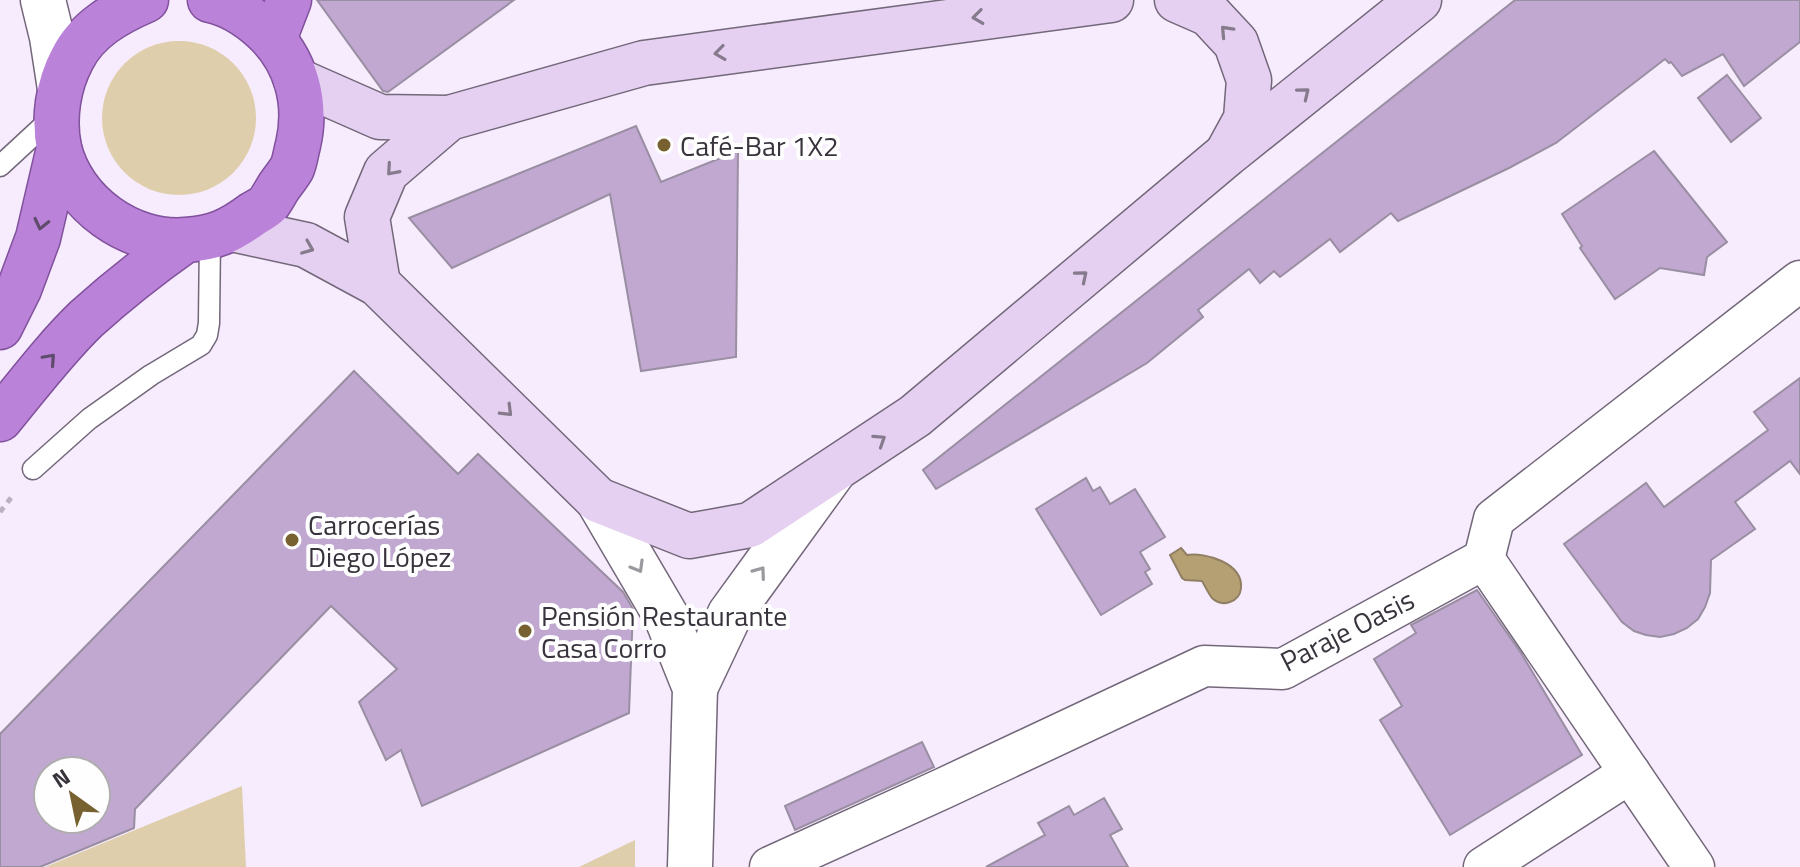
<svg xmlns="http://www.w3.org/2000/svg" width="1800" height="867" font-family="'Titillium Web',sans-serif">
<rect width="100%" height="100%" fill="#f7ecfe"/>
<!-- green -->
<g fill="#dfceac">
<circle cx="179" cy="118" r="77"/>
<polygon points="242,786 246,867 45,867"/>
<polygon points="635,840 635,867 579,867"/>
</g>
<!-- water -->
<path fill="#b5a074" stroke="#907f63" stroke-width="2" d="M1181 548 1187 555C1205 552 1243 563 1241 588 1240 602 1222 608 1212 598 1208 593 1205 586 1202 581L1185 580 1182 578 1170 555Z"/>
<!-- building -->
<g fill="#c1a8d1" stroke="#9a8ea2" stroke-width="2" fill-rule="evenodd">
<polygon points="317,0 514,0 388,92 383,91"/>
<polygon points="1515,0 1800,0 1800,42 1744,86 1723,54 1682,76 1671,62 1669,63 1665,59 1556,143 1509,168 1398,221 1391,213 1340,252 1330,239 1280,277 1274,271 1260,283 1249,269 1198,310 1203,317 1147,363 936,489 923,470"/>
<polygon points="1727,75 1761,118 1731,142 1698,98"/>
<polygon points="636,126 661,182 738,151 736,357 641,371 610,194 452,268 409,218"/>
<polygon points="1654,151 1727,242 1707,257 1704,275 1660,268 1615,299 1580,248 1582,246 1562,214"/>
<path d="M354 371 458 474 478 454 623 592 633 609 629 713 422 806 401 750 386 760 359 702 397 669 331 606 135 809 134 828 40 867H0V734ZM48 771H96V819H48Z"/>
<polygon points="1800,378 1800,474 1790,461 1735,502 1755,529 1711,560 1710,593 1705,607 1698,619 1687,628 1674,634 1660,637 1646,635 1634,631 1622,622 1564,544 1646,483 1664,507 1768,430 1754,412"/>
<polygon points="1086,478 1093,491 1100,487 1110,504 1135,489 1165,537 1140,552 1150,569 1145,572 1152,584 1101,615 1036,509"/>
<polygon points="1477,590 1521,653 1582,755 1450,835 1380,720 1402,706 1374,659 1416,633 1411,625"/>
<polygon points="922,742 934,767 795,830 785,806"/>
<polygon points="1104,798 1122,829 1110,835 1128,867 986,867 1045,835 1038,823 1069,806 1074,815"/>
</g>
<g fill="none" stroke-linecap="round" stroke-linejoin="round">
<defs>
<g id="service">
<polyline points="0,166 53,117"/>
<polyline points="33,469 89,419 151,375 201,345 207,335 209,323 210,237"/>
</g>
<g id="minor">
<polyline points="1484,559 1694,867"/>
<polyline points="770,867 942,789 1204,666 1283,669 1484,559 1494,519 1800,281"/>
<polyline points="1484,867 1630,773"/>
</g>
<g id="tertiary">
<polyline points="43,0 52,37 60,89"/>
<polyline points="598,500 666,616 695,688 690,867"/>
<polyline points="695,688 730,614 833,472"/>
</g>
<g id="secondary">
<polyline points="1177,0 1209,14 1236,43 1249,80 1246,119 1228,152"/>
<polyline points="296,80 380,117 449,118"/>
<polyline points="232,229 306,245 378,284 598,500 689,536 750,525 915,416 1227,154 1419,0"/>
<polyline points="378,284 367,217 386,172 449,118 644,63 1111,0"/>
</g>
<g id="trunk">
<path d="M146 0C116 13 87 29 72 59 58 85 53 119 59 148 72 203 130 245 186 240 215 238 230 231 253 214 258 211 264 208 268 204 272 199 275 193 278 188 282 182 288 175 292 168 295 161 296 152 298 145 308 102 296 59 263 29 247 15 230 4 210 0"/>
<polyline points="274,39 289,0"/>
<polyline points="0,327 19,289 38,238 59,148"/>
<path d="M0 419C28 385 55 349 86 319 117 291 150 265 184 241"/>
</g>
</defs>
<!-- service casing -->
<use href="#service" stroke="#73677a" stroke-width="23"/>
<!-- minor casing -->
<use href="#minor" stroke="#73677a" stroke-width="43"/>
<!-- tertiary casing -->
<use href="#tertiary" stroke="#73677a" stroke-width="47"/>
<!-- secondary casing -->
<use href="#secondary" stroke="#73677a" stroke-width="47"/>
<!-- trunk casing -->
<use href="#trunk" stroke="#81529c" stroke-width="47"/>
<!-- path -->
<polyline stroke="#bab1c0" stroke-width="5" stroke-dasharray="6 6" stroke-linecap="butt" points="0,512 14,494"/>
<!-- service -->
<use href="#service" stroke="#fff" stroke-width="20"/>
<!-- minor -->
<use href="#minor" stroke="#fff" stroke-width="40"/>
<!-- tertiary -->
<use href="#tertiary" stroke="#fff" stroke-width="44"/>
<!-- secondary -->
<use href="#secondary" stroke="#e5d0f1" stroke-width="44"/>
<!-- trunk -->
<use href="#trunk" stroke="#ba82d8" stroke-width="44"/>
</g>
<!-- one-way arrows -->
<defs><path id="oneway-chevron" d="M-2-3.5L2.5 0L-2 3.5" fill="none" stroke-width="1.6" stroke-linecap="round" stroke-linejoin="round" transform="scale(2)"/></defs>
<g stroke="#867a8d">
<use href="#oneway-chevron" transform="translate(978 17) rotate(173)"/>
<use href="#oneway-chevron" transform="translate(1226 31) rotate(-133)"/>
<use href="#oneway-chevron" transform="translate(720 53) rotate(172)"/>
<use href="#oneway-chevron" transform="translate(1304 93) rotate(-39)"/>
<use href="#oneway-chevron" transform="translate(392 170) rotate(131)"/>
<use href="#oneway-chevron" transform="translate(308 248) rotate(22)"/>
<use href="#oneway-chevron" transform="translate(1082 276) rotate(-40)"/>
<use href="#oneway-chevron" transform="translate(507 411) rotate(45)"/>
<use href="#oneway-chevron" transform="translate(880 440) rotate(-33)"/>
</g>
<g stroke="#5f4b6b">
<use href="#oneway-chevron" transform="translate(41 224) rotate(103)"/>
<use href="#oneway-chevron" transform="translate(50 359) rotate(-48)"/>
</g>
<g stroke="#9c999e">
<use href="#oneway-chevron" transform="translate(638 567) rotate(60)"/>
<use href="#oneway-chevron" transform="translate(760 572) rotate(-54)"/>
</g>
<!-- markers -->
<g fill="#776130" stroke="#fefefe" stroke-width="3">
<circle cx="664" cy="145" r="8"/>
<circle cx="292" cy="540" r="8"/>
<circle cx="525" cy="631" r="8"/>
</g>
<g text-anchor="middle" dominant-baseline="central" stroke-width="8" stroke-linejoin="round" paint-order="stroke">
<!-- poi labels -->
<g font-size="28" fill="#38333c" stroke="#fefefe" text-anchor="start">
<text x="680" y="145">Café-Bar 1X2</text>
<text x="308" y="524">Carrocerías<tspan x="308" dy="32">Diego López</tspan></text>
<text x="541" y="615">Pensión Restaurante<tspan x="541" dy="32">Casa Corro</tspan></text>
</g>
<!-- street labels -->
<g font-size="28" fill="#38333c" stroke="#fefefe">
<text transform="translate(1347 630) rotate(-27)">Paraje Oasis</text>
</g>
</g>
<!-- north arrow -->
<g transform="translate(72 795) rotate(327)"><circle r="38" fill="#fefefe" stroke="#afadb0" stroke-width="2"/>
<path d="M0-6L14 30L0 20L-14 30Z" fill="#776130"/>
<text y="-12" font-size="22" font-weight="bold" text-anchor="middle" fill="#38333c">N</text>
</g>
</svg>
